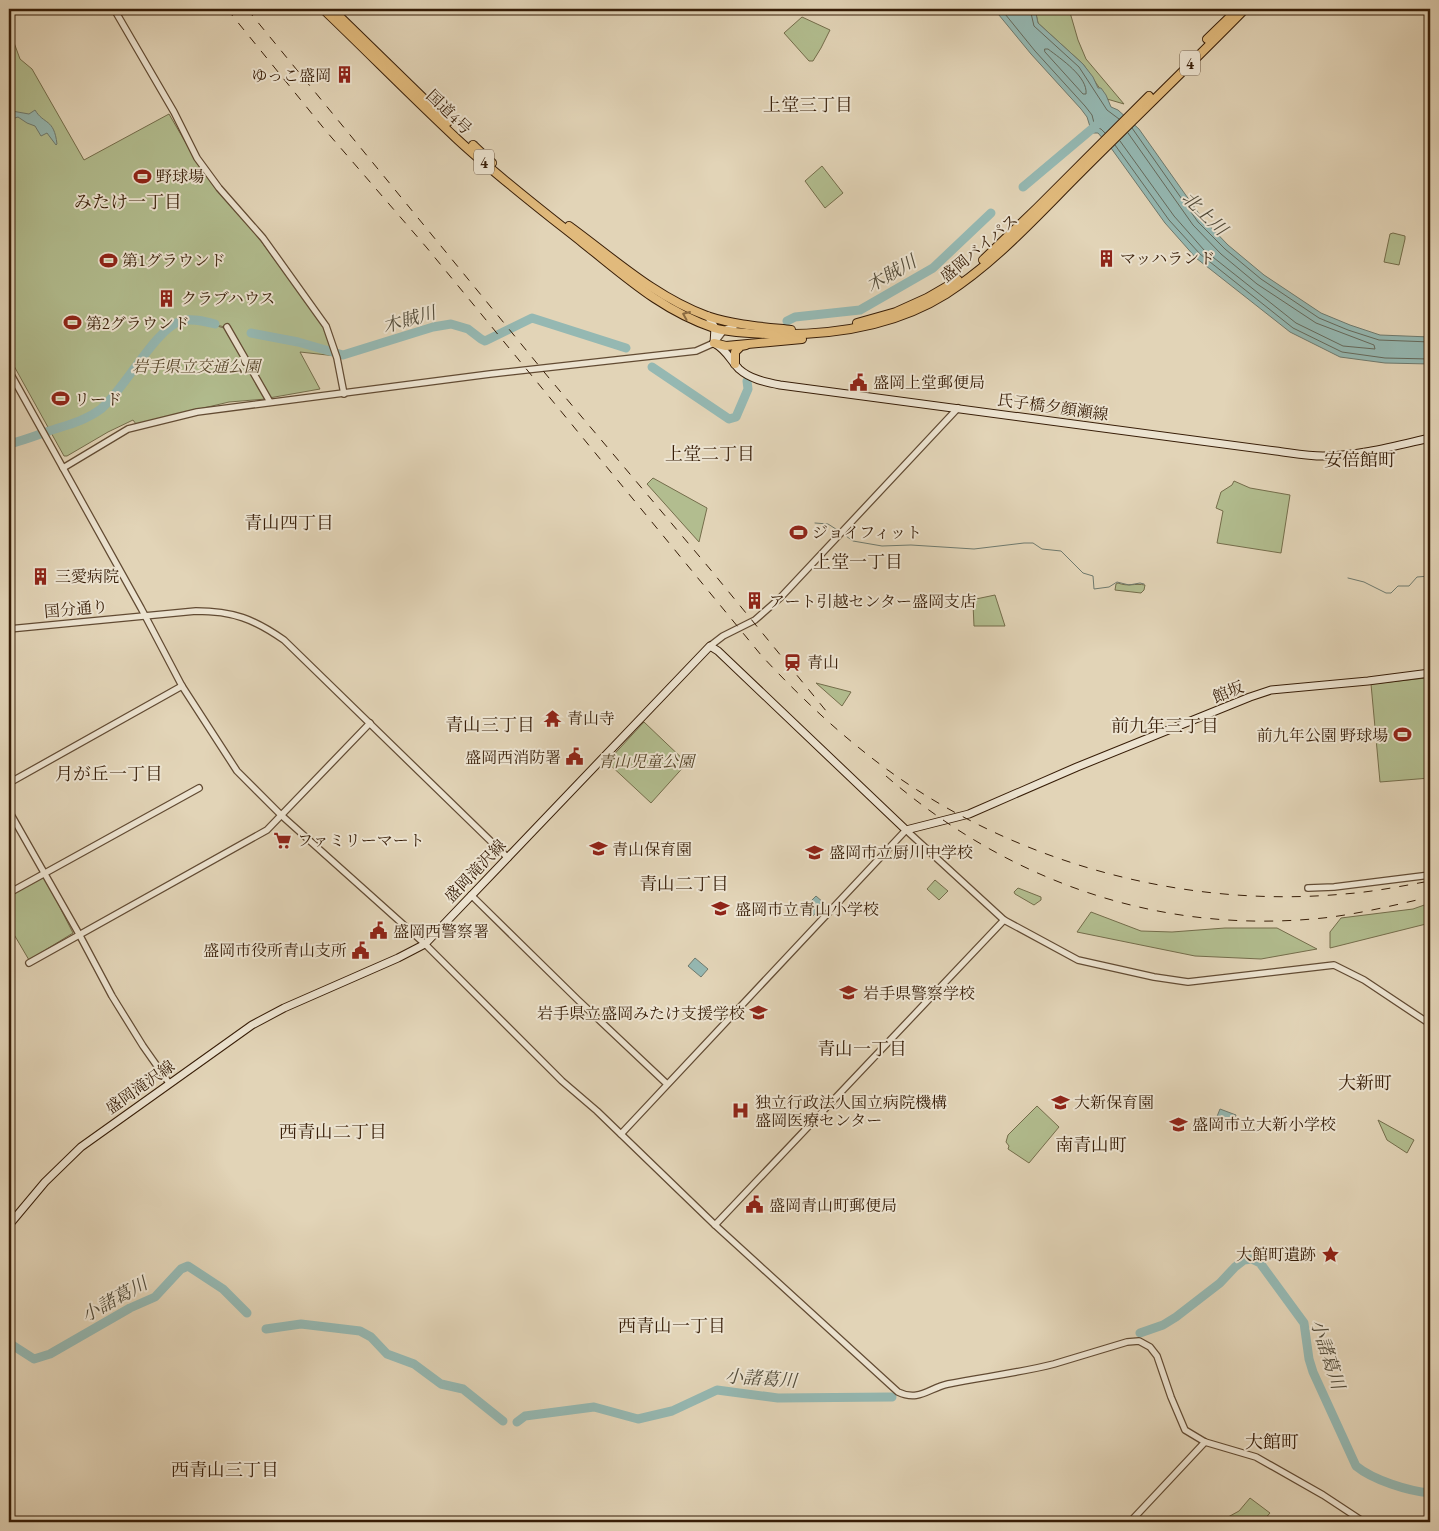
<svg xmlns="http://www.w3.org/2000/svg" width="1439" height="1531" font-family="'EB Garamond','Noto Serif JP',serif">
<rect width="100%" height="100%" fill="#e2d4b7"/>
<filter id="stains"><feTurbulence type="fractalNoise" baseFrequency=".004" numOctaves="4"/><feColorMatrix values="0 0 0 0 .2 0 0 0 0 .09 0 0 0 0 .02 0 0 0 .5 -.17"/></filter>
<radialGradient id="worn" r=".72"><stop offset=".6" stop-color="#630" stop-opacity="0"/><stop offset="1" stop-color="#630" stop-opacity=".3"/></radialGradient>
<!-- green -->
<g fill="#b2bd8f" stroke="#746d4b">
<polygon points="1035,9 1069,9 1078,40 1086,59 1124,104 1107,99 1083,64 1038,23"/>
<polygon points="802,17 830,30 821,48 813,61 809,61 784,33"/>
<polygon points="9,29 20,59 32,69 84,160 169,114 194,157 213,184 258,237 324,327 336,356 300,352 320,389 269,398 225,327 207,323 224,328 266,399 229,402 136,424 133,420 108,432 67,456 64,456 9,357"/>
<polygon points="822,166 843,193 825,208 805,181"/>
<polygon points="1393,233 1405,236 1405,239 1399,265 1384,262 1390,234"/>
<polygon points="653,478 707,508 699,542 647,484"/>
<polygon points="1234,481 1250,488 1290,495 1281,553 1217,543 1223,511 1216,508 1221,492 1232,485"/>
<path d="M1118 583C1128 587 1135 583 1145 585L1144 590 1141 593 1115 590 1116 584Z"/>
<polygon points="995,595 1005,626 974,626 973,604 976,599"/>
<polygon points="1426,678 1430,710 1430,778 1380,782 1371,684"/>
<polygon points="816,683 851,692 842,706"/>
<polygon points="644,722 687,763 651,803 607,762"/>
<polygon points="44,876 73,933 29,960 9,926 9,896"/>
<polygon points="935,880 948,891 939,900 927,889"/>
<polygon points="1018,888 1041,897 1041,900 1034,905 1015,894 1014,892"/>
<polygon points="1430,903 1430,923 1330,948 1330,932 1341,918 1413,909"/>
<polygon points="1091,912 1141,931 1172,932 1225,928 1277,928 1317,949 1261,959 1195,956 1077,932"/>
<polygon points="1037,1106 1059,1127 1029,1163 1008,1149 1009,1146 1006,1142 1008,1135"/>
<polygon points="1378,1120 1414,1140 1407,1153 1387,1140"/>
<polygon points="1250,1498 1270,1513 1262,1522 1219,1522 1239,1511"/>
</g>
<!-- water -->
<g fill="#95b8b2" stroke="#6f7a6e">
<polygon points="994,9 1035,9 1038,23 1083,64 1093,77 1098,88 1101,88 1106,95 1111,107 1118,110 1139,129 1202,218 1228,245 1264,275 1321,313 1350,325 1380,335 1430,337 1430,364 1385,363 1340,357 1290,332 1196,258 1165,223 1111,148 1098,133 1092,133 1087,117 1081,109 1031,54"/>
<path d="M9 105 12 111 29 114 35 110C44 125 54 118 57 144L56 145 47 133 41 136 35 126 27 123 18 117 9 120Z"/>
<polygon points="816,896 824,903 813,916 804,908"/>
<polygon points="695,958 708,969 701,977 688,966"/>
<polygon points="1220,1109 1236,1115 1232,1125 1216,1119"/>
</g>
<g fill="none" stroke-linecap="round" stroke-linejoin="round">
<!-- shore -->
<g stroke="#666a5c" stroke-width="1">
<polyline points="1001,9 1035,51 1085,106 1092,115 1095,127 1101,129 1105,133"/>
<polyline points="1030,9 1034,26 1079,67 1107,110 1119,119"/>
<path d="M1045 49H1048C1061 59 1088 77 1086 94H1083L1045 52Z"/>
<polyline points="1132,128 1198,222 1225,249 1261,279 1319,318 1348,330 1379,340 1430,342"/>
<polyline points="1120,141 1174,216 1204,250 1296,323 1343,346 1375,349 1374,345 1316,323 1257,284 1221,254 1193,225 1128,133"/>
<polyline points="1115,145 1169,220 1200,254 1293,328 1342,352 1385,358 1430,359"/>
</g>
<!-- stream -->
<g stroke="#6f7a6e" stroke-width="1">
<polyline points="815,523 828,524 839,531"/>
<polyline points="843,534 853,541 882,546 911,545 974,549 1024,543 1033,543 1042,549 1061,551 1083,573 1093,576 1094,589 1109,587 1117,582 1129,585 1140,583 1144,584"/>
<polyline points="1348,578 1364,582 1386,593 1391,593 1398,586 1409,586 1417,577 1430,576"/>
</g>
<!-- river -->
<g stroke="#95b8b2" stroke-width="9">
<polyline points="1023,187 1099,123"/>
<polyline points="787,321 795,317 860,310 933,268 991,213"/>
<polyline points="251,333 298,342 343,355 433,327 451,324 468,329 481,339 485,341 532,318 626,348"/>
<polyline points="652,367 729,419 736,417 748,389 747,381"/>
<path d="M9 444C22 441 35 436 49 431 67 425 85 421 101 409 124 390 156 328 181 321 192 318 204 321 215 324"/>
<polyline points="266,1329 301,1324 360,1331 371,1337 387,1354 414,1364 441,1384 463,1389 503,1421"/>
<path d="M1140 1333 1163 1325 1176 1317 1220 1283 1235 1267 1244 1260 1252 1259 1260 1263 1304 1323 1309 1359 1313 1372 1356 1466C1373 1480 1408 1491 1430 1493"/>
<polyline points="9,1343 34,1359 50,1354 130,1308 155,1297 181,1269 188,1266 223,1289 247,1313"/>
<polyline points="517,1422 525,1416 594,1407 638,1419 672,1411 717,1390 778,1398 892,1397"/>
</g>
<defs>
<g id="tertiary">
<polyline points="114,9 174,112 197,158 219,188 263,238 326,326 337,358 344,394"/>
<polyline points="227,327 270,402"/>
<path d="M9 371 141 608 182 686 237 771 281 815 425 944 562 1081 597 1111 715 1225 898 1392C919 1402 929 1388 948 1384 983 1377 1019 1373 1054 1364 1078 1357 1103 1349 1127 1342L1139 1341 1150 1347 1157 1356 1171 1397 1185 1430 1205 1442 1256 1457 1323 1495 1364 1522"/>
<polyline points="63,468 128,429 197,412 490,374 696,351 714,343 724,330 738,324"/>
<path d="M9 629 196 611C233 611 254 619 284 640L508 858"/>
<polyline points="710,646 723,636 755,620 781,597 958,408"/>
<polyline points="9,783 182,686"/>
<polyline points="9,811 79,934 112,996 143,1046 169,1083"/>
<polyline points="1308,888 1334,887 1430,875"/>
<polyline points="9,893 199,788"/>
<polyline points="471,895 578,1000 667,1084"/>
<polyline points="29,963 267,830 370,723"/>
<polyline points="621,1134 906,830 1004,920 1078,960 1154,977 1188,982 1334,965 1364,980 1430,1024"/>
<polyline points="715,1225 1004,920"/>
<polyline points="1130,1522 1205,1442"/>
</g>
<g id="secondary">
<path d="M708 316 715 328 714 343C728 351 729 359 739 369 750 379 765 382 780 385L1276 451C1292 453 1308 456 1323 456 1359 456 1395 446 1430 438"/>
<polyline points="9,1225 45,1182 81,1147 252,1025 284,1008 398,958 425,944 710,646 718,651 906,830 969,814 1077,767 1250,697 1271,690 1368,681 1430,673"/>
</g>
<g id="trunk">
<path d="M323 9C368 52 412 97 457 139 497 176 540 209 583 243 626 277 661 310 714 328 730 333 750 333 766 334 828 336 892 328 946 294 996 262 1038 215 1080 173 1135 118 1191 64 1245 9"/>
<polyline points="332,9 448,122"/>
<polyline points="1207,39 1238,9"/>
<polyline points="473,145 492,163"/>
<path d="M569 226C613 258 655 297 707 316 734 325 763 327 791 330"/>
<polyline points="983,260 1037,208 1149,96"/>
<polyline points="857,323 896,312 927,298 958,280"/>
<polyline points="714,343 726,346 802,339"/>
<polyline points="735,364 735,352 741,346 746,345"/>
</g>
</defs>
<!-- tertiary casing -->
<use href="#tertiary" stroke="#624b33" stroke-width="8"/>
<!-- secondary casing -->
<use href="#secondary" stroke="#371d07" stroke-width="9"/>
<!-- trunk casing -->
<use href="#trunk" stroke="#371d07" stroke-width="10"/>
<!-- tertiary -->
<use href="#tertiary" stroke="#ece3d0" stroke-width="5.5"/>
<!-- secondary -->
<use href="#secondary" stroke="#ece3d0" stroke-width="7"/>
<!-- trunk -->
<use href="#trunk" stroke="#e1ba7c" stroke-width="8"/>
<!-- rail -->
<g stroke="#371d07" stroke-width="1" stroke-dasharray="9 9" stroke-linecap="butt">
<path d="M227 9 326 131 427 248 761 655C798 695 837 732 881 765 1011 862 1183 909 1344 894 1373 892 1402 886 1430 881"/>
<polyline points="247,9 549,378 710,569 827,712"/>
<path d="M886 776C1009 882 1160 935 1323 918 1359 914 1395 905 1430 897"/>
</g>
</g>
<!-- one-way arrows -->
<defs><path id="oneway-chevron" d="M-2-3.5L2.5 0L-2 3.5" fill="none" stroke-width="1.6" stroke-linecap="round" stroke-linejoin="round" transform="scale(1.25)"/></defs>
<use stroke="#8c6c42" href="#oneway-chevron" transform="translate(686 315) rotate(-157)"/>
<!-- icons -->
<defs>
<symbol id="building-bare" viewBox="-9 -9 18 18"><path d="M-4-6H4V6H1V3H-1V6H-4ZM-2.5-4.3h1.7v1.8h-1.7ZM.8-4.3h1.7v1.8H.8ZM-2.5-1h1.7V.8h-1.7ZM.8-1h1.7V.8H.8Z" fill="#8f2418" stroke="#ece3d0" stroke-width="2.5" paint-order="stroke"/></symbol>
<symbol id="stadium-bare" viewBox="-9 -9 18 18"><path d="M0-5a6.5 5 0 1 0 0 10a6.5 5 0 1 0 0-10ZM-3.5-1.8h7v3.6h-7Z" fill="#8f2418" stroke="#ece3d0" stroke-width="2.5" paint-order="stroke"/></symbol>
<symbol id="civic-bare" viewBox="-9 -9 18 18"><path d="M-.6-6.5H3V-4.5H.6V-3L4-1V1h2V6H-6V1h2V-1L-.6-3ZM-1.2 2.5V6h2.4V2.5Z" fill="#8f2418" stroke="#ece3d0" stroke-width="2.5" paint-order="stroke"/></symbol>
<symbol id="station-bare" viewBox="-9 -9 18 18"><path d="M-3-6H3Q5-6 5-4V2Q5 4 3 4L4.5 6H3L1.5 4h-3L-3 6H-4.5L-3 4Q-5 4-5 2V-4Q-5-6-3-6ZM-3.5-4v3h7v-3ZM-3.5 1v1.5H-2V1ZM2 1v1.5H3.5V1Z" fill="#8f2418" stroke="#ece3d0" stroke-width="2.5" paint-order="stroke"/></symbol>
<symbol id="temple-bare" viewBox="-9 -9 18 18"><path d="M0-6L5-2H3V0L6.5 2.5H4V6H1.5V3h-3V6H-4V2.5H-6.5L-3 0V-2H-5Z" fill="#8f2418" stroke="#ece3d0" stroke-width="2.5" paint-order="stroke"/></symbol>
<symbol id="supermarket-bare" viewBox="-9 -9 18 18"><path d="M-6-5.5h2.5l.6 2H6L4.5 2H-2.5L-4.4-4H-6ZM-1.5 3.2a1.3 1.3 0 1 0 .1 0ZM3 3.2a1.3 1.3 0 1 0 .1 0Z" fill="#8f2418" stroke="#ece3d0" stroke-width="2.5" paint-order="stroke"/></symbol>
<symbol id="school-bare" viewBox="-9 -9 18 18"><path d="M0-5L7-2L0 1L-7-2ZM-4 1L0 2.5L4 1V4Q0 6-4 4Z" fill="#8f2418" stroke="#ece3d0" stroke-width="2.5" paint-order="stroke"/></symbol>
<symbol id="hospital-bare" viewBox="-9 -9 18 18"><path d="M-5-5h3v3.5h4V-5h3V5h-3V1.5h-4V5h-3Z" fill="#8f2418" stroke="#ece3d0" stroke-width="2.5" paint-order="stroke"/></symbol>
<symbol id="sight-bare" viewBox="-9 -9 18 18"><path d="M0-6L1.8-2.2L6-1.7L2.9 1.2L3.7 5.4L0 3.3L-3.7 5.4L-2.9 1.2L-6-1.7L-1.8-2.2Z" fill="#8f2418" stroke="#ece3d0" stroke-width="2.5" paint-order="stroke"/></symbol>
</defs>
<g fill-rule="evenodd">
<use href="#building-bare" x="332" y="62" width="25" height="25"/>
<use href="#stadium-bare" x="130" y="164" width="25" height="25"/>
<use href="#building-bare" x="1094" y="246" width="25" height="25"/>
<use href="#stadium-bare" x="96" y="248" width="25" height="25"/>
<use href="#building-bare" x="154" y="286" width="25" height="25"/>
<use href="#stadium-bare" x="60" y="310" width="25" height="25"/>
<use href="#civic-bare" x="846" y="370" width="25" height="25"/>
<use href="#stadium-bare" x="48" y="386" width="25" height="25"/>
<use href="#stadium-bare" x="786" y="520" width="25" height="25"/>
<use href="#building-bare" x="28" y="564" width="25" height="25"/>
<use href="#building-bare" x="742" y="588" width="25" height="25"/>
<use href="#station-bare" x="780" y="650" width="25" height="25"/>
<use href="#temple-bare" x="540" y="706" width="25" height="25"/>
<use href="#stadium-bare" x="1390" y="722" width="25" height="25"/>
<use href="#civic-bare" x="562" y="744" width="25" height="25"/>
<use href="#supermarket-bare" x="270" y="828" width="25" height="25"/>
<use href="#school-bare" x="586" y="836" width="25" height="25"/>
<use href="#school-bare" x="802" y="840" width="25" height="25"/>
<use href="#school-bare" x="708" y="896" width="25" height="25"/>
<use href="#civic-bare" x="366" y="918" width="25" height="25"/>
<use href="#civic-bare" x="348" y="938" width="25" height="25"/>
<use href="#school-bare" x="836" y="980" width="25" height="25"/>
<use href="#school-bare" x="746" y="1000" width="25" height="25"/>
<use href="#school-bare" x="1048" y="1090" width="25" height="25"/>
<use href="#hospital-bare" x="728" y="1098" width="25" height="25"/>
<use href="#school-bare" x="1166" y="1112" width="25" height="25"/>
<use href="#civic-bare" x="742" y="1192" width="25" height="25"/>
<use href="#sight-bare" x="1318" y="1242" width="25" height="25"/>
</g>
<g text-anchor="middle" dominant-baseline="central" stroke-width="4" stroke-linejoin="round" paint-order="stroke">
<!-- shield labels -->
<g fill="#ece3d0" stroke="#6d5843" stroke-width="1">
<rect x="1180" y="50.5" width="20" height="25" rx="4"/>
<rect x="474" y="149.5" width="20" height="25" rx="4"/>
</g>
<g font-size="15" font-weight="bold" fill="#371d07">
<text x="1190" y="63">4</text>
<text x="484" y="162">4</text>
</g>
<!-- poi labels -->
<g font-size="16" fill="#371d07" stroke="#ece3d0" text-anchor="start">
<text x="331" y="75" text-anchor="end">ゆっこ盛岡</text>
<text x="156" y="176">野球場</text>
<text x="1120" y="258">マッハランド</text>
<text x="122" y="260">第1グラウンド</text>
<text x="181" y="298">クラブハウス</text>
<text x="86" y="323">第2グラウンド</text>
<text x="873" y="382">盛岡上堂郵便局</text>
<text x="74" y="399">リード</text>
<text x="812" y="532">ジョイフィット</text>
<text x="55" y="576">三愛病院</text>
<text x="769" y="601">アート引越センター盛岡支店</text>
<text x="807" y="662">青山</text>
<text x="567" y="718">青山寺</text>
<text x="1388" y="735" text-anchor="end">前九年公園 野球場</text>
<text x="561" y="757" text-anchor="end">盛岡西消防署</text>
<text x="297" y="840">ファミリーマート</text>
<text x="612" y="849">青山保育園</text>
<text x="829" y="852">盛岡市立厨川中学校</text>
<text x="735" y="909">盛岡市立青山小学校</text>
<text x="393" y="931">盛岡西警察署</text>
<text x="347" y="950" text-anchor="end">盛岡市役所青山支所</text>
<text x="863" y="993">岩手県警察学校</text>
<text x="745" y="1013" text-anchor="end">岩手県立盛岡みたけ支援学校</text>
<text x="755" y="1102">独立行政法人国立病院機構<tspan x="755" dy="18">盛岡医療センター</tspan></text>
<text x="1074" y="1102">大新保育園</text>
<text x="1192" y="1124">盛岡市立大新小学校</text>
<text x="769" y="1205">盛岡青山町郵便局</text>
<text x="1316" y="1254" text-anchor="end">大館町遺跡</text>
</g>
<!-- street labels -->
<g font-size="16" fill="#371d07" stroke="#ece3d0">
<text transform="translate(449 112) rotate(44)">国道4号</text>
<text transform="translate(979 248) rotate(-40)">盛岡バイパス</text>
<text transform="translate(1053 407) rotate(8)">氏子橋夕顔瀬線</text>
<text transform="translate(76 609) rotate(-5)">国分通り</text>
<text transform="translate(1228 692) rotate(-22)">館坂</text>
<text transform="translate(475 871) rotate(-46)">盛岡滝沢線</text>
<text transform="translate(140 1087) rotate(-35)">盛岡滝沢線</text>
</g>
<!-- park labels -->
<g font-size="16" font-style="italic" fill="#564529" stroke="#ece3d0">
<text x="196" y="366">岩手県立交通公園</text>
<text x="646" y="761">青山児童公園</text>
</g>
<!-- neighbourhood labels -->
<g font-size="18" fill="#371d07" stroke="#ece3d0">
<text x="808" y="104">上堂三丁目</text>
<text x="128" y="201">みたけ一丁目</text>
<text x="710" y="453">上堂二丁目</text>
<text x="1360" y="459">安倍館町</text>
<text x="289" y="522">青山四丁目</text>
<text x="858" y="561">上堂一丁目</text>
<text x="490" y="724">青山三丁目</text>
<text x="1165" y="725">前九年三丁目</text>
<text x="109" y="773">月が丘一丁目</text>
<text x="684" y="883">青山二丁目</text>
<text x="862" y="1048">青山一丁目</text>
<text x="1365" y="1082">大新町</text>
<text x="333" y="1131">西青山二丁目</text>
<text x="1091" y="1144">南青山町</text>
<text x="672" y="1325">西青山一丁目</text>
<text x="1272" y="1441">大館町</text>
<text x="225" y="1469">西青山三丁目</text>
</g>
<!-- water labels -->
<g font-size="18" font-style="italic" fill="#534c3a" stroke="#ece3d0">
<text transform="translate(1205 213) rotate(44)">北上川</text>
<text transform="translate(891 273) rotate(-30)">木賊川</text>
<text transform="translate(409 319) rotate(-16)">木賊川</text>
<text transform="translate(114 1299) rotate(-29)">小諸葛川</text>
<text transform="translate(1328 1354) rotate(72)">小諸葛川</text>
<text transform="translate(761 1378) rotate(4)">小諸葛川</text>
</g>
</g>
<!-- margin -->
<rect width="1439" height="1531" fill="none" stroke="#e2d4b7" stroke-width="30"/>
<rect x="10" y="10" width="1419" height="1511" fill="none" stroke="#371d07" stroke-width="2.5"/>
<rect x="15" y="15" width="1409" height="1501" fill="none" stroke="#371d07"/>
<rect width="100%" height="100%" filter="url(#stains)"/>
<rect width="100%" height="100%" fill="url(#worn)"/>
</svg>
